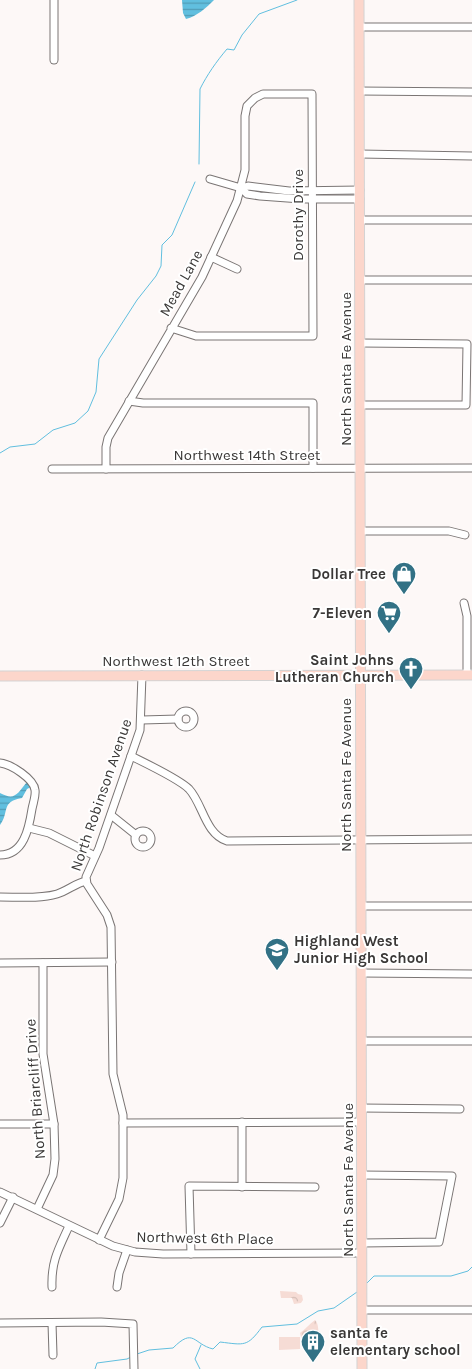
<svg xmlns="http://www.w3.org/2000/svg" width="472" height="1369" font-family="Karla,sans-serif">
<defs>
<pattern id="forest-crowns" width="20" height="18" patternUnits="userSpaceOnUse" patternTransform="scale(1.25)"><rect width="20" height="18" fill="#f6dcd5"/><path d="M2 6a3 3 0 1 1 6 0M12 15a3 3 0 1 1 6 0" fill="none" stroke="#d4beb7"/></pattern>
<pattern id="water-rules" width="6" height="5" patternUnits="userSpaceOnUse" patternTransform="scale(1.25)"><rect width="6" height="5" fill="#61bfdf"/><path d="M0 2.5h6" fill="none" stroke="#519cb6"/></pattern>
</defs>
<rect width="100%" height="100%" fill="#fdf8f7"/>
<!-- forest -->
<g fill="url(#forest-crowns)">
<polygon points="280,1291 296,1292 298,1294 302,1295 303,1300 301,1303 294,1304 292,1298 281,1298"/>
<path d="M315 1320C319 1324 319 1333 317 1338H312V1347L308 1349 303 1345 300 1333C306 1329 309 1324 315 1320Z"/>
</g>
<!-- pitch -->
<polygon fill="#f6dcd5" points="279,1337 300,1337 300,1349 279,1350"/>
<!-- water -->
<g fill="url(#water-rules)">
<path d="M182 0H214C206 8 197 16 186 19L183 13Z"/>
<path d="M27 782 31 787 27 789 22 798C0 802 10 812 0 825V793C15 801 17 794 27 782Z"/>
</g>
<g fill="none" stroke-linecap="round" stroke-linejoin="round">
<!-- stream -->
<g stroke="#61bfdf" stroke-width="1">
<path d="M199 164 200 89C207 75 216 62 227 49L234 50 242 35 259 14 297 0"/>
<polyline points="0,453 10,447 35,444 53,430 75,423 88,411 96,392 99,359 137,300 156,276 161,266 162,245 172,235 195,182"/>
<polyline points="366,1284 374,1276 451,1276 468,1271 472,1267"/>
<path d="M137 1354 149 1350 173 1348C194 1327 193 1344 213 1349L220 1342C245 1345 247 1347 262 1327L297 1324 318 1311 334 1308 357 1292"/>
<polyline points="95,1369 97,1363 127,1359 131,1357"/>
<polyline points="200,1369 195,1359 201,1345"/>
</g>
<defs>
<g id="minor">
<polyline points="54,0 54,60"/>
<polyline points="359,27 472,27"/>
<polyline points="359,91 472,92"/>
<polyline points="360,154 472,156"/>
<polyline points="210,179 241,188 247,194 260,196 301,199 360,199"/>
<polyline points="241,188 248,186 289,191 360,190"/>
<polyline points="360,220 472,220"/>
<polyline points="211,257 237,269"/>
<polyline points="360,280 472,280"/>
<polyline points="360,343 467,344 466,405 360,405"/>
<polyline points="129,401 143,403 313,403 313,468"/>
<polyline points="52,469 472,468"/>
<polyline points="106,469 106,447 108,438 202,277 237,201 245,170 245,116 247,106 255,98 263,94 312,94 313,336 196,336 171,328"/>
<polyline points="360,531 449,531 465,535"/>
<polyline points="464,603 467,616 467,675"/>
<circle cx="186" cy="719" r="8"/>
<polyline points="142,720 178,719"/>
<path d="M131 756C145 763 179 779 189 789 203 804 205 834 227 841L472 839"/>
<path d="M0 763C11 764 34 779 35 790 36 796 33 803 32 809 29 828 24 855 0 855"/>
<polyline points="111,815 136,835"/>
<polyline points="29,828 49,833 95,856"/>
<circle cx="143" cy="839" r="8"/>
<path d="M0 897C18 897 40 899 57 894 67 891 76 883 86 881"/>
<polyline points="361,906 472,906"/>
<polyline points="0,963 112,962"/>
<polyline points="361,973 472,974"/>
<polyline points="361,1041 472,1041"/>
<polyline points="361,1108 460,1109"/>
<polyline points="242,1122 242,1187"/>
<polyline points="123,1123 361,1122"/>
<polyline points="0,1124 54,1124"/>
<polyline points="362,1175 452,1176 439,1242 362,1243"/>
<polyline points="0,1192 113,1246 135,1252 163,1254 362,1253"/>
<polyline points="37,1209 53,1175 55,1159 54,1124 43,1054 43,963"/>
<polyline points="0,1223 13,1197"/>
<polyline points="99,1240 119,1199 123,1178 123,1115 113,1074 111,927 107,915 87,884 86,877 99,848 140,730 142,675"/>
<polyline points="191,1254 189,1186 315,1187"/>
<path d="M52 1287C51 1261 59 1248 69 1226"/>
<polyline points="117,1287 119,1273 127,1250"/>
<polyline points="362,1310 472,1310"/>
<polyline points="0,1323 101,1322 133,1324 134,1369"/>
<polyline points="52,1323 53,1355"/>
</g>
<g id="major">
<polyline points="359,0 362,1369"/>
<polyline points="0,676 472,675"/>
</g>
</defs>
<!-- minor casing -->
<use href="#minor" stroke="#7a7574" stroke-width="9"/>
<!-- major casing -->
<use href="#major" stroke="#d4d3d3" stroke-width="11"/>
<!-- minor -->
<use href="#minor" stroke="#fff" stroke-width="7"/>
<!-- major -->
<use href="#major" stroke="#fcd6cb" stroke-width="9"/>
</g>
<!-- icons -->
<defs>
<symbol id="shop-pin" viewBox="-11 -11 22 30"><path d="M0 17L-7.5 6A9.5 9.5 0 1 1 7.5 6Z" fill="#327185" stroke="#fff"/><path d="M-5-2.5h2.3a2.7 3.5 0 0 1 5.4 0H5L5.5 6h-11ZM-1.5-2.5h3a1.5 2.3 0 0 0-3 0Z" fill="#fff"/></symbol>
<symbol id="supermarket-pin" viewBox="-11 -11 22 30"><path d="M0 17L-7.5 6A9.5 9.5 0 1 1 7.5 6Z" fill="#327185" stroke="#fff"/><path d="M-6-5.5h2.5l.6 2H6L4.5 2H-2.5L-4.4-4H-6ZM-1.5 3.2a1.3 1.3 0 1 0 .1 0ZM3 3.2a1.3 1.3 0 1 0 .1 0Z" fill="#fff"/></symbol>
<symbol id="church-pin" viewBox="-11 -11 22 30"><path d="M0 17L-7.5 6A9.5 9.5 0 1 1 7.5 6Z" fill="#327185" stroke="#fff"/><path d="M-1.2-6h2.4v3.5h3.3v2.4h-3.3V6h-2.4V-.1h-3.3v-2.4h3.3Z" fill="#fff"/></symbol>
<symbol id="school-pin" viewBox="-11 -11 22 30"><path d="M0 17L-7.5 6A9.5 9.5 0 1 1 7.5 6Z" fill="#327185" stroke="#fff"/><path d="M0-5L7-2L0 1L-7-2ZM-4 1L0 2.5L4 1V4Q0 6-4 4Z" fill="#fff"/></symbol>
<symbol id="building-pin" viewBox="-11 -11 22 30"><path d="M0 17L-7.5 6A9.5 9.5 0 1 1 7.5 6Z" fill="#327185" stroke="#fff"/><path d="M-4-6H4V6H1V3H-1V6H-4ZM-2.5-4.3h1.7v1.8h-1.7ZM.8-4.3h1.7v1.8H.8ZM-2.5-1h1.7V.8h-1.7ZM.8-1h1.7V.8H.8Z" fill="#fff"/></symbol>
</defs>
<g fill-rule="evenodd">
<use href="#shop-pin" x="390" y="560" width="28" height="38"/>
<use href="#supermarket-pin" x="375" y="599" width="28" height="38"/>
<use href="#church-pin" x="397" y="655" width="28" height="38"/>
<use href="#school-pin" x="263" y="936" width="28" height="38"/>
<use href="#building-pin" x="299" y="1328" width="28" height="38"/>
</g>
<g text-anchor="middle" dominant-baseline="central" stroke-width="4" stroke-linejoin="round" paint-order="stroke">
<!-- street labels -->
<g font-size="15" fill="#3a3837" stroke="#fff">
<text transform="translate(298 215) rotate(-90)">Dorothy Drive</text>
<text transform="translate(181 283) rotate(-61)">Mead Lane</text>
<text transform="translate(346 369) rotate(-90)">North Santa Fe Avenue</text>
<text x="247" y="455">Northwest 14th Street</text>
<text x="176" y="661">Northwest 12th Street</text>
<text transform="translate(346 775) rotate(-90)">North Santa Fe Avenue</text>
<text transform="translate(101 795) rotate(-71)">North Robinson Avenue</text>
<text transform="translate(35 1089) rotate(-94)">North Briarcliff Drive</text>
<text transform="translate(348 1180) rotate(-90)">North Santa Fe Avenue</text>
<text transform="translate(205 1238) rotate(1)">Northwest 6th Place</text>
</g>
<!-- poi labels -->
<g font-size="15" font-weight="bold" fill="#3a3837" stroke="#fff" text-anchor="end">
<text x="386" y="574">Dollar Tree</text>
<text x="372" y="613">7-Eleven</text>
<text x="394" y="660">Saint Johns<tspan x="394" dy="17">Lutheran Church</tspan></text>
<text x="294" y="941" text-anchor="start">Highland West<tspan x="294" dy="17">Junior High School</tspan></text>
<text x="330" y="1333" text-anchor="start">santa fe<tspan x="330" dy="17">elementary school</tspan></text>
</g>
</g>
</svg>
